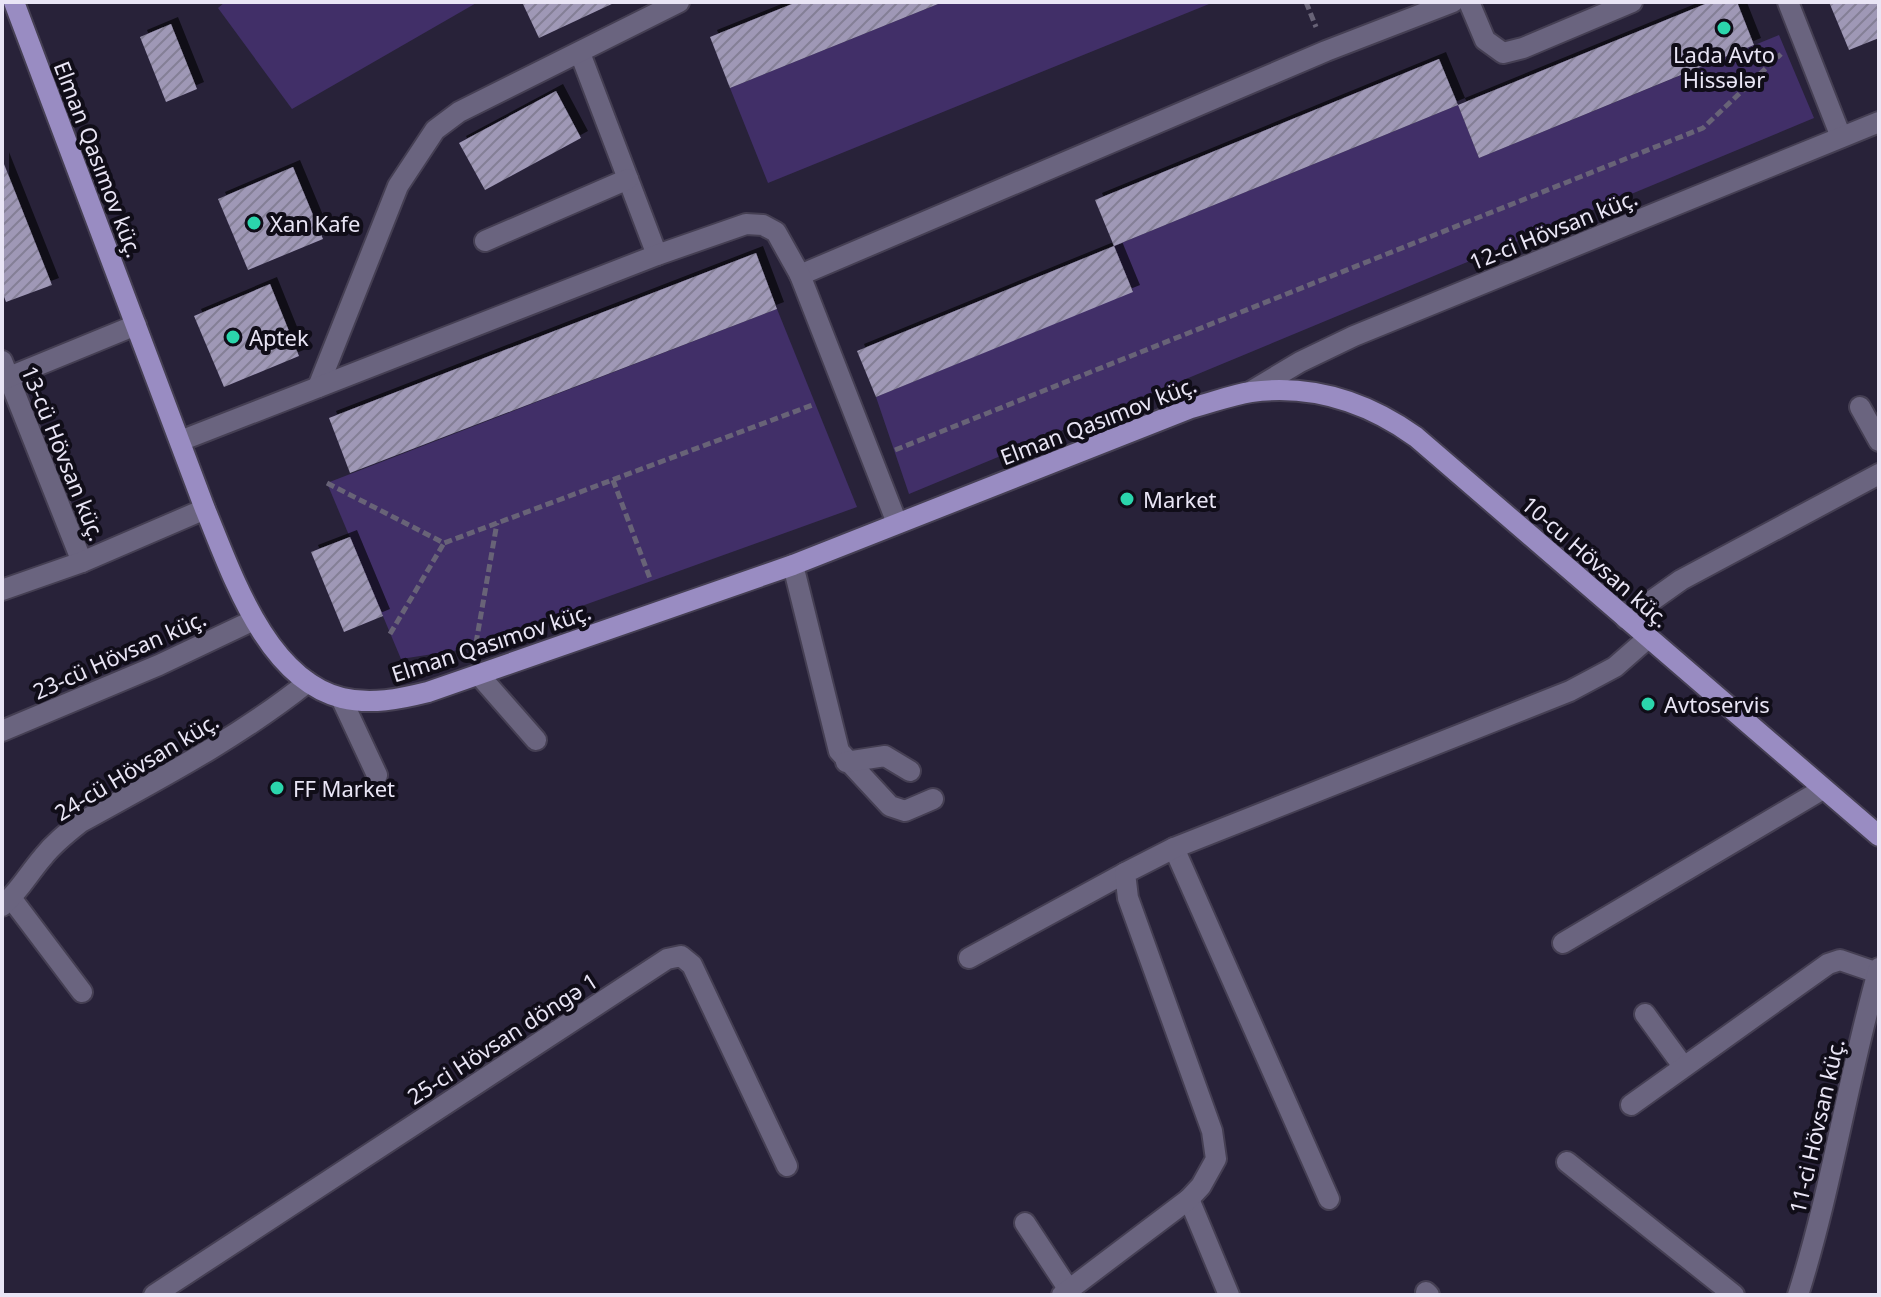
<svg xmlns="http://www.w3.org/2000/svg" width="1881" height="1297" font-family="'Noto Sans',sans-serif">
<defs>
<pattern id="building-hatch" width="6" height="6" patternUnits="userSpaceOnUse" patternTransform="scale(2)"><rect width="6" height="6" fill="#9f98b6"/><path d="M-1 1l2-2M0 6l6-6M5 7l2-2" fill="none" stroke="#847f96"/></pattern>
<filter id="shadow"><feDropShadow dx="7" dy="-7" stdDeviation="0" flood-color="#0009"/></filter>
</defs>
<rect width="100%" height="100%" fill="#282239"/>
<!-- park -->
<g fill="#412f68">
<polygon points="225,2 478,2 292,109 218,8"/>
<polygon points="943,2 1214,2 768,183 730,88"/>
<polygon points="1779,35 1814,118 909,494 876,397 1133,291 1114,246 1458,105 1479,158"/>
<polygon points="777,309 857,507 459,650 401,659 327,483"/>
</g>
<!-- building -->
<g fill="url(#building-hatch)" filter="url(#shadow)">
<polygon points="522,2 616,2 539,38"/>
<polygon points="797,2 943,2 730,88 710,37"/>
<polygon points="1710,2 1737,2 1754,45 1479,158 1458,105"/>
<polygon points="1829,2 1879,2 1879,38 1849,50"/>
<polygon points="171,24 197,89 166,102 140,37"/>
<polygon points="1439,59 1458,105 1114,246 1095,200"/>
<polygon points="556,91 581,138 485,190 459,143"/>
<polygon points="2,159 52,285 6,302 2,291"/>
<polygon points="293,167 323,239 248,270 218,199"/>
<polygon points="1114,246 1133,292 876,397 857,351"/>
<polygon points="756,253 777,309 350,473 329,418"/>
<polygon points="270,284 299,356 224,387 194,316"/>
<polygon points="350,537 383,616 344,632 311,552"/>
</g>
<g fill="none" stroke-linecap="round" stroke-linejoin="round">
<defs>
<g id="minor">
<polyline points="1469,2 1485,40 1503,53 1523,48 1632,2"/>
<polyline points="1788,2 1841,137"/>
<polyline points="580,53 657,255"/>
<polyline points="485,241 628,179"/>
<polyline points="800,275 1326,51 1453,2"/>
<polyline points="2,361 82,562"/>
<polyline points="2,380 136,325"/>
<polyline points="318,387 398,186 435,130 459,112 679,2"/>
<polyline points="1250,392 1300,362 1354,336 1879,122"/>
<polyline points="1860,407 1879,441"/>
<polyline points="180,441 657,255 746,224 763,225 776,232 800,275 897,523"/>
<polyline points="793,565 839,751 890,806 905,811 933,799"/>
<polyline points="2,590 82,562 205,509"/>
<polyline points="1626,619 1681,580 1879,474"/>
<polyline points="479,675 536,740"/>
<polyline points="341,698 377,775"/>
<polyline points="2,731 159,665 254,620"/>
<polyline points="846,762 885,756 910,771"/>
<polyline points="1174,848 1329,1199"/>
<polyline points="11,898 82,992"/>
<path d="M2 906C19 892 29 873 43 857 54 843 67 833 81 822 159 779 238 738 308 682"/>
<polyline points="1563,943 1823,789"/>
<polyline points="969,958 1125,873"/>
<polyline points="1645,1014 1683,1066"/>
<polyline points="1631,1105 1828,964 1840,960 1878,973"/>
<polyline points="1567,1162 1734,1295"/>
<polyline points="1189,1199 1229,1295"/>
<polyline points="1025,1223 1069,1290"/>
<polyline points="1426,1292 1429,1295"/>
<polyline points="154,1295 667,959 681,956 692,965 787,1166"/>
<polyline points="1062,1295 1189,1199 1201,1186 1216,1159 1212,1131 1128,898 1125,873 1174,848 1570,691 1615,667 1648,638"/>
<path d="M1798 1295C1832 1188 1848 1076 1879 968"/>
</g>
<path id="major" d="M14 2 205 509C232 574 266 679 342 698 371 705 400 699 428 692L793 565 1191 408C1211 403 1231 395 1251 392 1312 384 1367 402 1416 437L1879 836"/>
</defs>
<!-- minor casing -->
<use href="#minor" stroke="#453f53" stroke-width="24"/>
<!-- major casing -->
<use href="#major" stroke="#453f53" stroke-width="24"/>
<!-- path -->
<g stroke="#686377" stroke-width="5" stroke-dasharray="8 4" stroke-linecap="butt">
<polyline points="1306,2 1316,27"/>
<polyline points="895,450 1703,128 1781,54"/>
<polyline points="613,480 651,581"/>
<polyline points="327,483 444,543 815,404"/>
<polyline points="390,634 444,543"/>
<polyline points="476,643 497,523"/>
</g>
<!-- minor -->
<use href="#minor" stroke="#6a647f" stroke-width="20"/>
<!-- major -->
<use href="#major" stroke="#998cc2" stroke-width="20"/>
</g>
<!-- markers -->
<g fill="#2bd5ac" stroke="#100d18" stroke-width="3">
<circle cx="1724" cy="28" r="8"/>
<circle cx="254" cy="223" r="8"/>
<circle cx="233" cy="337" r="8"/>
<circle cx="1127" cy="499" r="8"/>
<circle cx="1648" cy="704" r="8"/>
<circle cx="277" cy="788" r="8"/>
</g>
<g text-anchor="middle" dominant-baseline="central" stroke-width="8" stroke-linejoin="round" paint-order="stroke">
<!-- poi labels -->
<g font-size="22" fill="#e9e5f5" stroke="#100d18" text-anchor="start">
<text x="1724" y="54" text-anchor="middle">Lada Avto<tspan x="1724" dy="25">Hissələr</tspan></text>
<text x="270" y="223">Xan Kafe</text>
<text x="249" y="337">Aptek</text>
<text x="1143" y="499">Market</text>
<text x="1664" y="704">Avtoservis</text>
<text x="293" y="788">FF Market</text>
</g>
<!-- street labels -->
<g font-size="22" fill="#e9e5f5" stroke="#100d18">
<text transform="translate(99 159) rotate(69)">Elman Qasımov küç.</text>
<text transform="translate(1553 229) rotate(-22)">12-ci Hövsan küç.</text>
<text transform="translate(1098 420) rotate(-21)">Elman Qasımov küç.</text>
<text transform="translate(64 453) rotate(68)">13-cü Hövsan küç.</text>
<text transform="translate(1596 561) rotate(41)">10-cu Hövsan küç.</text>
<text transform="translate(491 642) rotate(-18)">Elman Qasımov küç.</text>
<text transform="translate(119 654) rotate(-24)">23-cü Hövsan küç.</text>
<text transform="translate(136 766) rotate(-31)">24-cü Hövsan küç.</text>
<text transform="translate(502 1038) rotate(-33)">25-ci Hövsan döngə 1</text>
<text transform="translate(1816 1126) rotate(-77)">11-ci Hövsan küç.</text>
</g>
</g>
<!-- border -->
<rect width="1881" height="1297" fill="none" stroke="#e9e5f5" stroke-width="8"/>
</svg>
